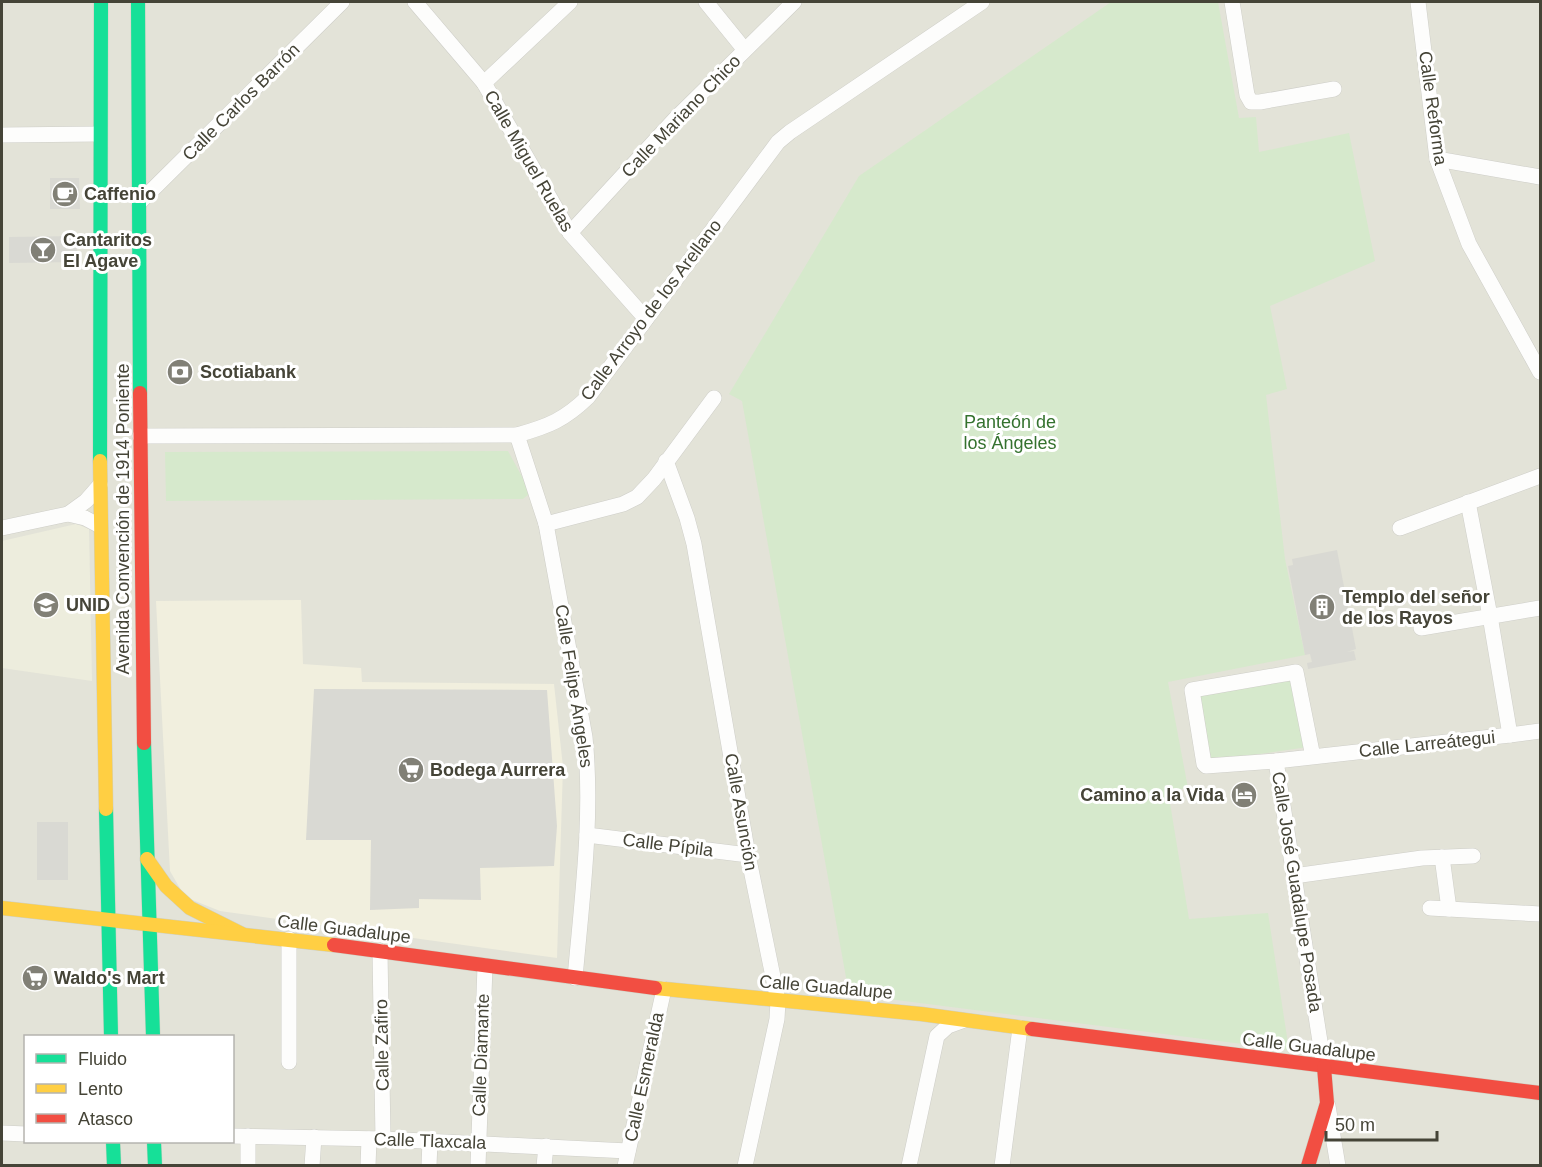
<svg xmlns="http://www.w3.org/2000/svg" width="1542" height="1167" font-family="Arial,sans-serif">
<rect width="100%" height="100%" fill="#f0f0ea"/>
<!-- residential -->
<path fill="#e3e3d8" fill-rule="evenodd" d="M2 2H1540V1165L2 1166ZM26 1036H232V1142H26Z"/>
<!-- commercial -->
<polygon fill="#f1efde" points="301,600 303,664 361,668 362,682 554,684 563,767 557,958 220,911 185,897 170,871 156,601"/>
<!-- education -->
<polygon fill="#ededdd" points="76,524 89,529 92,681 2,668 2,541"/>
<!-- green -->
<g fill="#d6e9cc">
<polygon points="1111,2 1218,2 1239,118 1256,117 1259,152 1349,133 1375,261 1270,306 1287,389 1266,395 1285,559 1305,655 1168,682 1188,788 1168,791 1189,919 1268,913 1289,1050 849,994 742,401 729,394 859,176"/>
<polygon points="508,451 526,484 529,494 523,499 166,501 165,452"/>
<polygon points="1294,677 1308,747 1210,761 1196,693"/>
</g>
<!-- building -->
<g fill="#d9d9d3">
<polygon points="50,178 79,178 80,209 50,209"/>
<polygon points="77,236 77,262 9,263 9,237"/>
<polygon points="1337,550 1356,649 1347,652 1354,651 1356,660 1308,669 1307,663 1312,662 1310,654 1305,655 1288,566 1293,565 1292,559"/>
<polygon points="314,689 547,690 557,826 554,866 480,868 481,900 419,899 419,908 370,910 371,840 306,840"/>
<rect x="37" y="822" width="31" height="58"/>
</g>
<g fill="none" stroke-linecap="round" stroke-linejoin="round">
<defs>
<g id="street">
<polyline points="415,2 484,83 570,233 646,319"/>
<polyline points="706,2 744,49"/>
<polyline points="1232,2 1247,95 1251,102 1260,102 1334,89"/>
<polyline points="1418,2 1437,159 1469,244 1540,372"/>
<polyline points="484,83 570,2"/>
<polyline points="2,135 99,134"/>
<polyline points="1437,159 1540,177"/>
<polyline points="139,203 342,2"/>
<polyline points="570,233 675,119 794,2"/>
<path d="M517 435 546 524 585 737C593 817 582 898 575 978"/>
<path d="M140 436 517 435C549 426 564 420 588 397L778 142 790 132 982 2"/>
<polyline points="666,461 687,518 694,544 748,855 778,1001 777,1019 745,1166"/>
<polyline points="1468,502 1490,616 1510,735"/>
<polyline points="68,514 86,501 100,485"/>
<polyline points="546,524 623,504 637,497 654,479 714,398"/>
<polyline points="2,528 68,514 85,518 100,526"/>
<polyline points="1400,528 1540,476"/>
<polyline points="1421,628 1540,608"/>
<polyline points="1313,757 1296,672 1192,690 1204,764 1206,766 1276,761 1510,735 1540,731"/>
<polyline points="1276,761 1324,1067"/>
<polyline points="587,835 748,855"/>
<polyline points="1442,857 1449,909"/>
<polyline points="1294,876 1422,858 1473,856"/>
<polyline points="1430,908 1540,914"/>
<polyline points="289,939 289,1062"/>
<polyline points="380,951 383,1139"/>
<polyline points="1328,1106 1338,1166"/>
<polyline points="2,1133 26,1134"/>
<polyline points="232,1136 383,1139 628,1151"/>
<polyline points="248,1166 248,1136"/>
<polyline points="312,1166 314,1137"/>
<polyline points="368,1166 369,1139"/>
<polyline points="429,1166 430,1141"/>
<polyline points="478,1166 485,966"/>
<polyline points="544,1166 546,1146"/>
<polyline points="625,1166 664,989"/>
<polyline points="909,1166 937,1036 948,1026 962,1021"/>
<polyline points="1002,1166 1020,1028"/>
</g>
<g id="fast">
<polyline points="138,2 140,393"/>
<polyline points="100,461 101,2"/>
<polyline points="144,743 153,1036"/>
<polyline points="106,809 111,1036"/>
<polyline points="113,1142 114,1166"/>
<polyline points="154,1142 155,1166"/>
</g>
<g id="slow">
<polyline points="100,461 106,809"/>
<polyline points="147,859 166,886 190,908 242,934"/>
<polyline points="2,908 334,945"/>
<polyline points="655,988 921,1014 1032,1029"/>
</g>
<g id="jam">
<polyline points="140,393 144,743"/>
<polyline points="334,945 655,988"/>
<polyline points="1032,1029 1540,1093"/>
<polyline points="1308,1166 1327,1103 1324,1067"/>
</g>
</defs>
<!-- street casing -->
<use href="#street" stroke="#cecec8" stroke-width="16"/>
<!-- fast casing -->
<use href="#fast" stroke="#cfd0c3" stroke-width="15"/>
<!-- slow casing -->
<use href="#slow" stroke="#cfd0c3" stroke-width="15"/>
<!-- jam casing -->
<use href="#jam" stroke="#cfd0c3" stroke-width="15"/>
<!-- street -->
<use href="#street" stroke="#fdfdfc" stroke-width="15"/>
<!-- fast -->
<use href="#fast" stroke="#16e098" stroke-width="14"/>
<!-- slow -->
<use href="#slow" stroke="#ffcf43" stroke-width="14"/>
<!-- jam -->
<use href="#jam" stroke="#f24e42" stroke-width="14"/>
</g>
<!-- icons -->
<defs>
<symbol id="cafe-disc" viewBox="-11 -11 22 22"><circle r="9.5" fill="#818076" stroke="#fff"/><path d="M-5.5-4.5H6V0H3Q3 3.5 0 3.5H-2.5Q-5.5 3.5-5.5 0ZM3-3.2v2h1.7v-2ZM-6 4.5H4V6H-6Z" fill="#fff"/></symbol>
<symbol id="bar-disc" viewBox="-11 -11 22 22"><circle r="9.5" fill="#818076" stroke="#fff"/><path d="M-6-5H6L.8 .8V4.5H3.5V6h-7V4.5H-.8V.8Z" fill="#fff"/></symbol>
<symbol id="bank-disc" viewBox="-11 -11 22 22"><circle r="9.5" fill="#818076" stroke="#fff"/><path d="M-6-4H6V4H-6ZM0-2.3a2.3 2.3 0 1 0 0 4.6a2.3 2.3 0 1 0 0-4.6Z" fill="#fff"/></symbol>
<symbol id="university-disc" viewBox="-11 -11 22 22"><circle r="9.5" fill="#818076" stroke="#fff"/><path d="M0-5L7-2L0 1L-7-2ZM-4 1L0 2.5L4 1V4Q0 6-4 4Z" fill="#fff"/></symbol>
<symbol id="building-disc" viewBox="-11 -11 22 22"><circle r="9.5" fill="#818076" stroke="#fff"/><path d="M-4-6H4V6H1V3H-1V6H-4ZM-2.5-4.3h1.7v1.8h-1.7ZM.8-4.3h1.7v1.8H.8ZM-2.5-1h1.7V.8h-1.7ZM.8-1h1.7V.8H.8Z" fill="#fff"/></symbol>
<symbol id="supermarket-disc" viewBox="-11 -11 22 22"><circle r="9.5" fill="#818076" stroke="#fff"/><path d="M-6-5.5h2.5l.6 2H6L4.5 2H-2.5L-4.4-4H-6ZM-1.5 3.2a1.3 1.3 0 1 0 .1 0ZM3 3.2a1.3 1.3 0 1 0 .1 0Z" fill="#fff"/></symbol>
<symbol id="hotel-disc" viewBox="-11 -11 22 22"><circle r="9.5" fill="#818076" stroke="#fff"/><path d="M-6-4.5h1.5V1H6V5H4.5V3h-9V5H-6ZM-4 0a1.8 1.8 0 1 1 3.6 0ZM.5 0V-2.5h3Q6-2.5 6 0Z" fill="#fff"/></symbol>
</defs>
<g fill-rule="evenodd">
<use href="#cafe-disc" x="50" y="179" width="30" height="30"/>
<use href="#bar-disc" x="28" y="235" width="30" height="30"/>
<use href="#bank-disc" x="165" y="357" width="30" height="30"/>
<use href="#university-disc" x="31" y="590" width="30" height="30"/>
<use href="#building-disc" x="1307" y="592" width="30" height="30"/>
<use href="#supermarket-disc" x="396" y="755" width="30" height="30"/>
<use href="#hotel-disc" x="1229" y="780" width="30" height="30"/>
<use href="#supermarket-disc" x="20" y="963" width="30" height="30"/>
</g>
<g text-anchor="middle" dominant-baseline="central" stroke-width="6" stroke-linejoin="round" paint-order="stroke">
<!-- street labels -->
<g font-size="18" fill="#454437" stroke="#fff">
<text transform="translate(241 102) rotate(-45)">Calle Carlos Barrón</text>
<text transform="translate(1433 108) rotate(82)">Calle Reforma</text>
<text transform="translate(681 116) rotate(-46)">Calle Mariano Chico</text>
<text transform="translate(529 161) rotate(60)">Calle Miguel Ruelas</text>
<text transform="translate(651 310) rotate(-53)">Calle Arroyo de los Arellano</text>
<text transform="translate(123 519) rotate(-90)">Avenida Convención de 1914 Poniente</text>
<text transform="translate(574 686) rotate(81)">Calle Felipe Ángeles</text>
<text transform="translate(1427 744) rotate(-6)">Calle Larreátegui</text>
<text transform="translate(741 812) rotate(80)">Calle Asunción</text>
<text transform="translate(668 845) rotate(7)">Calle Pípila</text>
<text transform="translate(1297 892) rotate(81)">Calle José Guadalupe Posada</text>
<text transform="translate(344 929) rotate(7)">Calle Guadalupe</text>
<text transform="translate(826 987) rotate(5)">Calle Guadalupe</text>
<text transform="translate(382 1045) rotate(-91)">Calle Zafiro</text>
<text transform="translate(1309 1047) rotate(7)">Calle Guadalupe</text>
<text transform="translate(481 1055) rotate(-88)">Calle Diamante</text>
<text transform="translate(644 1077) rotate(-78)">Calle Esmeralda</text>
<text transform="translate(430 1141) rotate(2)">Calle Tlaxcala</text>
</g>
<!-- poi labels -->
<g font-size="18" font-weight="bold" fill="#454437" stroke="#fff" text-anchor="start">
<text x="84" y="194">Caffenio</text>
<text x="63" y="240">Cantaritos<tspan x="63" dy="21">El Agave</tspan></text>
<text x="200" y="372">Scotiabank</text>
<text x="1342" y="597">Templo del señor<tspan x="1342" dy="21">de los Rayos</tspan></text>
<text x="66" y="605">UNID</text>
<text x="430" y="770">Bodega Aurrera</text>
<text x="1224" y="795" text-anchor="end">Camino a la Vida</text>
<text x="54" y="978">Waldo's Mart</text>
</g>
<!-- park labels -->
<g font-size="18" fill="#35722f" stroke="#fff">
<text x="1010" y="422">Panteón de<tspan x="1010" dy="21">los Ángeles</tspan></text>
</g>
</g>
<!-- border -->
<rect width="1542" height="1167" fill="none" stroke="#454437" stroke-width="6"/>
<!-- legend -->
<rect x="24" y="1035" width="210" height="108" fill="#ffffff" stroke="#b5b4af" stroke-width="1.5"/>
<rect x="36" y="1054" width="30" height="9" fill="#16e098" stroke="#b5b4af" stroke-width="1.5"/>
<text x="78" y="1065" font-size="18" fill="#454437">Fluido</text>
<rect x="36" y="1084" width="30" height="9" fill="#ffcf43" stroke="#b5b4af" stroke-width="1.5"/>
<text x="78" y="1095" font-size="18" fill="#454437">Lento</text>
<rect x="36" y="1114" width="30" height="9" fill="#f24e42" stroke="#b5b4af" stroke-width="1.5"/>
<text x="78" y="1125" font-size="18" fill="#454437">Atasco</text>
<!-- scale -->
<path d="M1326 1131v9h111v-9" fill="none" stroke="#454437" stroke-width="3"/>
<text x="1335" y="1131" font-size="18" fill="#454437" stroke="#ffffff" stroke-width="4.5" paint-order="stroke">50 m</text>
</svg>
